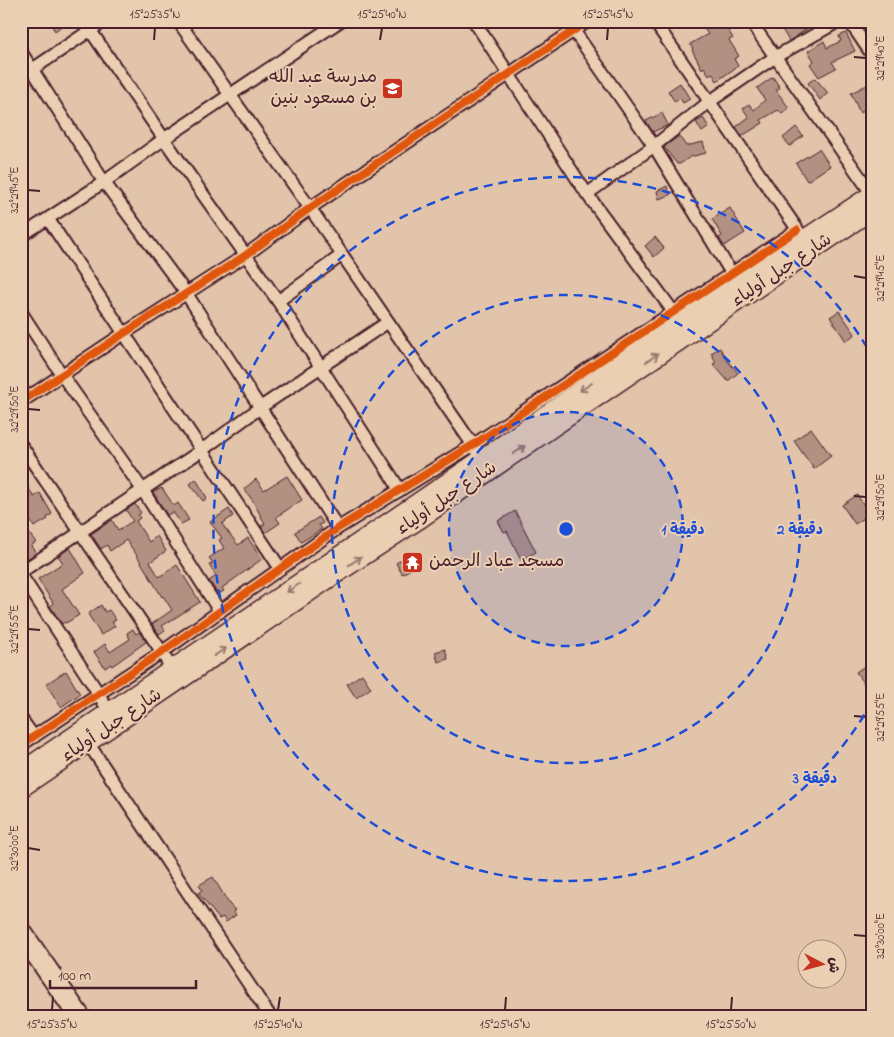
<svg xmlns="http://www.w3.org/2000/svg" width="894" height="1037" font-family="'Indie Flower','Playpen Sans Arabic',sans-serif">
<rect width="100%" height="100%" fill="#e1c4aa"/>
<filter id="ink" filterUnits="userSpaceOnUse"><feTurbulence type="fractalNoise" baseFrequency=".02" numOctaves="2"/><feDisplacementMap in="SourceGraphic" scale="10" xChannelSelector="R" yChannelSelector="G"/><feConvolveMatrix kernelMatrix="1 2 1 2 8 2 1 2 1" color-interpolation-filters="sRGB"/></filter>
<g filter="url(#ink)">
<!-- building -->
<g fill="#b29182" stroke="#4a1f2b">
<polygon points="49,21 68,21 55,31"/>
<polygon points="699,21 722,21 733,38 729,40 739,56 734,59 738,66 717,81 712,73 709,75 704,67 702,69 692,50 693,49 690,44 708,34"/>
<polygon points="777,21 819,21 789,41"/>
<polygon points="846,33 855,51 832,62 836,68 819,77 810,64 814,61 808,51 824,41 827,48 841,41 839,36"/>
<polygon points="773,77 780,88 776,90 789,108 782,114 778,110 761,120 763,123 742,136 736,127 749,117 743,109 749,104 754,110 765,100 757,88"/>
<polygon points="815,78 828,93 820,100 808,83"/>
<polygon points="873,82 873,107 860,113 851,93"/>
<polygon points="680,83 690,99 683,103 680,98 675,102 668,91"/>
<polygon points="662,113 668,125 653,132 646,121"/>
<polygon points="703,118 709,127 702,132 696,122"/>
<polygon points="796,127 803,136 790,146 783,138"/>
<polygon points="679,136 686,146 703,142 706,153 690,157 680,164 677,164 664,147"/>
<polygon points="819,149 830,166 807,181 796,163"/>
<polygon points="667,186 670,195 659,199 657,191"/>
<polygon points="730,208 745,233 724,246 719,238 722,236 712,219"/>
<polygon points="655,237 664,248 654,257 645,246"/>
<polygon points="839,311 855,334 846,341 830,317"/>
<polygon points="720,348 726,359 738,373 728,381 713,364 716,362 711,353"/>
<polygon points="811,428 831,456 814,469 794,441"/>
<polygon points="21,476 34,497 40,493 52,514 47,517 48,519 34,527 21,506"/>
<polygon points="287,476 302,500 276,517 280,523 265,533 261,526 265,524 253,501 244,489 256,479 264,490"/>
<polygon points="196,479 207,498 203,501 190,484"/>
<polygon points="162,488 174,506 178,503 189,520 181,524 173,512 167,515 153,492"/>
<polygon points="857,495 870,514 855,524 842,505"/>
<polygon points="135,504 141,513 138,515 140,518 136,521 149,542 157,536 166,551 150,562 159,577 177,565 200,602 162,626 165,630 159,634 152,624 172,610 163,596 162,597 136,554 126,540 110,551 107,545 101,549 91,534 112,520 118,530 133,521 126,510"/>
<polygon points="229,509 233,516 222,524 238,545 248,538 262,559 222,588 224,591 218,594 209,581 216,576 209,565 213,563 209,558 224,548 219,540 222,538 210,522"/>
<polygon points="515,511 536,552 521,560 507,531 504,532 498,521"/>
<polygon points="319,517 323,523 319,525 322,529 301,542 295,532"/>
<polygon points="26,530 36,542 31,546 36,553 27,559 21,552 21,534"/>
<polygon points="70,548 85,573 62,589 79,615 66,623 65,622 62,624 50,606 53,604 52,601 38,579 63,563 58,556"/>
<polygon points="407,557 413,568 402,574 396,563"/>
<polygon points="101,605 105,612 109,610 116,620 112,622 115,626 101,635 88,614"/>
<polygon points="133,629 136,634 139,632 146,642 112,666 111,664 105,668 94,652 105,644 110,652 130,639 127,633"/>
<polygon points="445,649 448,659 438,662 435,652"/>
<polygon points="869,663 873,669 873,696 856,672"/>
<polygon points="66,671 80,694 61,707 46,684"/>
<polygon points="362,674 371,688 356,698 347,684"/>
<polygon points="213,877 229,904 235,910 233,911 236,915 226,922 223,917 219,919 198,893 202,890 199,885"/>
</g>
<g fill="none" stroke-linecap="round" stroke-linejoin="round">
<defs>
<g id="street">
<polyline points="84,21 164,139 278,301 395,482 399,491"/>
<polyline points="178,21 310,208 477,451"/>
<polyline points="474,21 587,194 678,318"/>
<polyline points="654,21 802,236"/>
<polyline points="750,21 872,194"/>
<polyline points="849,21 873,56"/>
<polyline points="574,31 654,146 732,274"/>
<polyline points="21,52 104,182 186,293 338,528"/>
<polyline points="21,77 104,21"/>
<polyline points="587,194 654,146 709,102 775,57 839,21"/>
<polyline points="48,219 280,568"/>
<polyline points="21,236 104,182 164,139 340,21"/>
<polyline points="278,301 342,255"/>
<polyline points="21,312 62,375 142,489 220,612"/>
<polyline points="21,402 123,334 246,255 310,208 588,21"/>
<polyline points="21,445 162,652 172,670"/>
<polyline points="21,572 202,450 261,407 388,322"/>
<polyline points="21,575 99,694 109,713"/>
<polyline points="21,719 34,737"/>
<polyline points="88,743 270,1016"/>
<polyline points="21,745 162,652 338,528 473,445 797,230"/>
</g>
<g id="primary">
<polyline points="21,772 482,459 715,298 873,194"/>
<polyline points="21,788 331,577 418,520 579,409 873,209"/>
</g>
<polyline id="highway" points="21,932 79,1016"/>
</defs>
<!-- street casing -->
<use href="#street" stroke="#4a1f2b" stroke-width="15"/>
<!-- primary casing -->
<use href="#primary" stroke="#4a1f2b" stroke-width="21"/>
<!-- highway casing -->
<use href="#highway" stroke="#4a1f2b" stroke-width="24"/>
<!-- street -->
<use href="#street" stroke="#ebcfb2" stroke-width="11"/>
<!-- primary -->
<use href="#primary" stroke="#ebcfb2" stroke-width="18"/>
<!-- highway -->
<use href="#highway" stroke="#ebcfb2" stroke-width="20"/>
<defs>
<g id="cycleway">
<polyline points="21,402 123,334 246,255 310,208 588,21"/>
<polyline points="21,745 162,652 338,528 473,445 797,230"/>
</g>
</defs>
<!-- cycleway casing -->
<use href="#cycleway" stroke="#ebcfb2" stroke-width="11"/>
<!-- cycleway -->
<use href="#cycleway" stroke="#e0560e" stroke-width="8"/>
</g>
<!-- one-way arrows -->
<defs><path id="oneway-shaft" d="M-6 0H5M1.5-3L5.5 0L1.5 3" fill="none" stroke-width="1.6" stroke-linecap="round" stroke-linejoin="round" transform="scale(1.25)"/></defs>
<g stroke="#9a776e">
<use href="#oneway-shaft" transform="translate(652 358) rotate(-34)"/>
<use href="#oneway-shaft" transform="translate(586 387) rotate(146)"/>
<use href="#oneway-shaft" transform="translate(519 450) rotate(-35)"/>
<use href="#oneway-shaft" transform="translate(355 561) rotate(-33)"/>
<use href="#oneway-shaft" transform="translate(293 588) rotate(146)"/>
<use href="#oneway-shaft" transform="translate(220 652) rotate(-34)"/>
</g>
</g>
<!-- ticks -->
<path fill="none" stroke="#4a1f2b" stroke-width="2" d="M154 40 155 28M380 40 382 28M607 40 608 28M854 57 866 58M28 190 40 191M854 276 866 278M28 409 40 410M854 496 866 497M28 629 40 630M854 716 866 717M28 848 40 850M854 935 866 936M52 1010 53 997M278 1010 280 997M505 1010 506 997M731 1010 732 997"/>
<!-- distance rings -->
<circle cx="566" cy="529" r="117" fill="#1d4ed8" fill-opacity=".12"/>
<g fill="none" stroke="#1d4ed8" stroke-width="2.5" stroke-dasharray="9 6">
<circle cx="566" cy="529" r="117"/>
<circle cx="566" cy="529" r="234"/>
<path d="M872 702A352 352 0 1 1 872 356"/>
</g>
<!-- icons -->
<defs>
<symbol id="school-square" viewBox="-11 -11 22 22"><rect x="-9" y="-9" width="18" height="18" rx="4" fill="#c8321e" stroke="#ebcfb2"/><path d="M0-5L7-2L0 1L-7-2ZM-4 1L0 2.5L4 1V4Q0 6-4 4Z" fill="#fff"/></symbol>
<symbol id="temple-square" viewBox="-11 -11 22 22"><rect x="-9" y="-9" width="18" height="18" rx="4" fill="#c8321e" stroke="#ebcfb2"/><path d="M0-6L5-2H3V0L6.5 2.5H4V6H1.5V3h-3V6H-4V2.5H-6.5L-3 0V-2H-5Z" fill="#fff"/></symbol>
</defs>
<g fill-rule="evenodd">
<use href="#school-square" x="380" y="76" width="25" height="25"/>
<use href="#temple-square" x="400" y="550" width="25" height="25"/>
</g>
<g text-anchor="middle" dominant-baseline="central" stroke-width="4" stroke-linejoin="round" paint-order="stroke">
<!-- poi labels -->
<g font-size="18" fill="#4a1f2b" stroke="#ebcfb2" text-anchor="end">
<text x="377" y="78">مدرسة عبد الله<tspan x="377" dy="21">بن مسعود بنين</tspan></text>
<text x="429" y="562" text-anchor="start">مسجد عباد الرحمن</text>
</g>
<!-- street labels -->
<g font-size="18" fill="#4a1f2b" stroke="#ebcfb2">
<text transform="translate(782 271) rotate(-34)">شارع جبل أولياء</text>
<text transform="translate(447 499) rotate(-34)">شارع جبل أولياء</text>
<text transform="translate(112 726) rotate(-34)">شارع جبل أولياء</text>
</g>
</g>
<circle cx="566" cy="529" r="8" fill="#1d4ed8" stroke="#ebcfb2" stroke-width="2.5"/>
<g font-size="15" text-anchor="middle" font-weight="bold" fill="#1d4ed8" stroke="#ebcfb2" stroke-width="4" stroke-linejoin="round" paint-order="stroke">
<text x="683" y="534">1 دقيقة</text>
<text x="800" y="534">2 دقيقة</text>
<text x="815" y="783">3 دقيقة</text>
</g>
<!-- margin -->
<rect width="894" height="1037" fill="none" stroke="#ebcfb2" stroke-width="55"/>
<!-- north arrow -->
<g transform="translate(822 964) rotate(96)"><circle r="24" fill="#ebcfb2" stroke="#ab897c"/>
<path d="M0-4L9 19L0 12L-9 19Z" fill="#c8321e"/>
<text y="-8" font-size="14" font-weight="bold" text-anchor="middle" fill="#4a1f2b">ش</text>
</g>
<!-- scale -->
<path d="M50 980v8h146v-8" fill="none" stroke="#4a1f2b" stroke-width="2.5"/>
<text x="58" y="980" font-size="15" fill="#4a1f2b" stroke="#ebcfb2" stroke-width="4" paint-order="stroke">100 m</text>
<rect x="28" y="28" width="838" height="982" fill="none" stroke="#4a1f2b" stroke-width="2"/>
<g font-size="12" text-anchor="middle" fill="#4a1f2b">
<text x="155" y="18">15°25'35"N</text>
<text x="382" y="18">15°25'40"N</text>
<text x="608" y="18">15°25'45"N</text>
<text transform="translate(880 58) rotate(-90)" y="4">32°29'40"E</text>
<text transform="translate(14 190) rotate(-90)" y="4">32°29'45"E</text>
<text transform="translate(880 278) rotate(-90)" y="4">32°29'45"E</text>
<text transform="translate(14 409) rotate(-90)" y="4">32°29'50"E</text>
<text transform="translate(880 497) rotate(-90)" y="4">32°29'50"E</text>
<text transform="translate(14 629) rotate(-90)" y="4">32°29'55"E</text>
<text transform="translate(880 717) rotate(-90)" y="4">32°29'55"E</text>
<text transform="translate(14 848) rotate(-90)" y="4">32°30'00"E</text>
<text transform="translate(880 936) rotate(-90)" y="4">32°30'00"E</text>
<text x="52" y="1028">15°25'35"N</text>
<text x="278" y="1028">15°25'40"N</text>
<text x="505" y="1028">15°25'45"N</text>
<text x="731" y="1028">15°25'50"N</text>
</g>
</svg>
